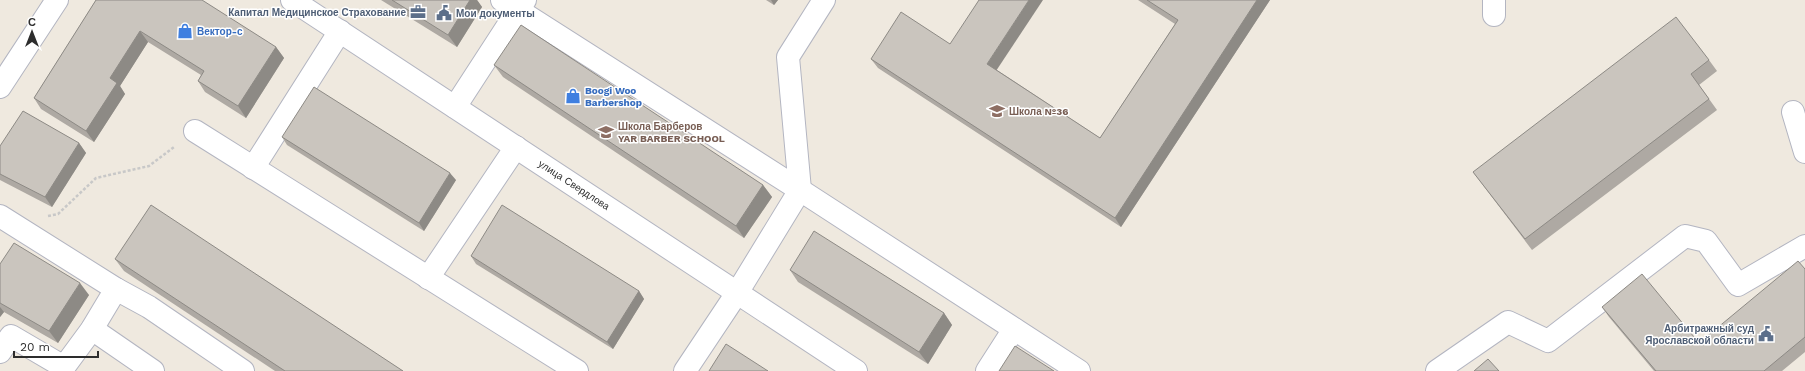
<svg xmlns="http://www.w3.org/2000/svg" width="1805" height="371" font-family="'Work Sans',sans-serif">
<rect width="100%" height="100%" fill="#efe9df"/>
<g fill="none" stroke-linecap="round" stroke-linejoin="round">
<defs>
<g id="minor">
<polyline points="292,0 856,371"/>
<polyline points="525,0 518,10 800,190 1079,371"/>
<polyline points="1494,0 1494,15"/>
<polyline points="0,87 57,0"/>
<polyline points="455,107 518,10 502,0"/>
<polyline points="1793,112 1805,152"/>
<polyline points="195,131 577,371"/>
<polyline points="253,168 340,31"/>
<polyline points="0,216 116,289 149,307 243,371"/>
<polyline points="428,278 516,147"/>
<polyline points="92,329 153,371"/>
<polyline points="0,352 11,336 64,367 92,329 116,289"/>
<polyline points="685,371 737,293 800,190 788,57 824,0"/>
<polyline points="987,371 1014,329"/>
<polyline points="1437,371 1508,322 1548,341 1685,236 1706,241 1738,285 1805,246"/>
</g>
</defs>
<!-- minor casing -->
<use href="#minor" stroke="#b3b5c1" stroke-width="24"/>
<!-- path -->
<polyline stroke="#c8c8c8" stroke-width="2.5" stroke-dasharray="3 2" stroke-linecap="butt" points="48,216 58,214 96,178 149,166 174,147"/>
<!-- minor -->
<use href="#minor" stroke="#fff" stroke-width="22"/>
</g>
<!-- wall -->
<g fill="#aea9a3">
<polygon points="96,0 276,47 284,58 246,118 205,92 198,81 201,75 148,42 120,86 125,94 94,142 41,109 34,98"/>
<polygon points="381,0 477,0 482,7 457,47"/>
<polygon points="766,0 778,0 774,5"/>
<polygon points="1138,0 1270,0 1121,227 878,68 871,59 950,44 997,70 1100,138 1175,24"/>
<polygon points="1709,60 1717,71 1699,85 1717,110 1532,250 1473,172"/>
<polygon points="494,65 763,185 772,197 744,238 503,77"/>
<polygon points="282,137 456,180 424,231 287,145"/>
<polygon points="79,143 86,153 52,207 0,180 0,146"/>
<polygon points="471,256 639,291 644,299 613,349 476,264"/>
<polygon points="115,259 403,371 275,371 124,271"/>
<polygon points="0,264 89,295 58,343 4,312 0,317"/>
<polygon points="1805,269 1805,352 1782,371 1654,371 1609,317 1602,307 1699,343"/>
<polygon points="790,270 944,313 952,325 928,364 798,282"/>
</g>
<!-- shaded-wall -->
<g fill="#8d8a85">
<polygon points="470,0 477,0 482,7 457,47 448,35"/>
<polygon points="771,0 778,0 774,5"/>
<polygon points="1029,0 1043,0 994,74 987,64"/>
<polygon points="1257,0 1270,0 1121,227 1115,218"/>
<polygon points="140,31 148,42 120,86 125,94 94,142 86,131 110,78"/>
<polygon points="276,47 284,58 246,118 238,106"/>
<polygon points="79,143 86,153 52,207 45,197"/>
<polygon points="450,173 456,180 424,231 419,223"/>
<polygon points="763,185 772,197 744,238 736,226"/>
<polygon points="80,283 89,295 58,343 49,331"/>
<polygon points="639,291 644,299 613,349 607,342"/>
<polygon points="0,307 4,312 0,317"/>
<polygon points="944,313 952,325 928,364 919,352"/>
</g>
<!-- building -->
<g fill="#cac5be" stroke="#8d8a85">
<polygon points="96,0 202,0 276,47 238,106 198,81 204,71 140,31 110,78 117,83 86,131 34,98"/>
<polygon points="392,0 470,0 448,35"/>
<polygon points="979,0 1029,0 987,64 1100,138 1178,20 1147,0 1257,0 1115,218 871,59 901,12 950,44"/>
<polygon points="1676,17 1709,60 1691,74 1709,99 1525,239 1473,172"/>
<polygon points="521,25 763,185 736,226 494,65"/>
<polygon points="314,87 450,173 419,223 282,137"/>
<polygon points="23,111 79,143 45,197 0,174 0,146"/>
<polygon points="151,205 403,371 285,371 115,259"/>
<polygon points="502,205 639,291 607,342 471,256"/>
<polygon points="814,231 944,313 919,352 790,270"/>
<polygon points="14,243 80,283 49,331 0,303 0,264"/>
<polygon points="1798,261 1805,269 1805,337 1764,371 1656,371 1602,307 1642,274 1699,343"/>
<polygon points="726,344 768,371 709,371"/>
<polygon points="1015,346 1054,371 999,371"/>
<polygon points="1488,359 1499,371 1474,371"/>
</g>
<!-- icons -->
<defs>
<symbol id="office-bare" viewBox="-9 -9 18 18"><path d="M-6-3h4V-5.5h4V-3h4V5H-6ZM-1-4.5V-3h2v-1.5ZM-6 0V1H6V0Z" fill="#5c6f8a" stroke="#fff" stroke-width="2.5" paint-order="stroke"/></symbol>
<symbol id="civic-bare" viewBox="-9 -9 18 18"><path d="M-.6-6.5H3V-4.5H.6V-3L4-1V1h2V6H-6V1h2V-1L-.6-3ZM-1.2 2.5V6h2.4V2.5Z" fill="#5c6f8a" stroke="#fff" stroke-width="2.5" paint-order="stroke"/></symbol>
<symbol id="shop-bare" viewBox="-9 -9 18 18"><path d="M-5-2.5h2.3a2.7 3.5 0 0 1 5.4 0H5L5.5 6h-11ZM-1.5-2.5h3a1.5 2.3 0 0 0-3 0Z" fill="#3f7fe0" stroke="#fff" stroke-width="2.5" paint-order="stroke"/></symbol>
<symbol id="school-bare" viewBox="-9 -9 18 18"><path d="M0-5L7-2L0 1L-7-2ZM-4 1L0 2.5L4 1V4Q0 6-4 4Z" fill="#8d6e63" stroke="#fff" stroke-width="2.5" paint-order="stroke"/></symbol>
</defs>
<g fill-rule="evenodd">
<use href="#office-bare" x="407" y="1" width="22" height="22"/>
<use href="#civic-bare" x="433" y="2" width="22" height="22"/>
<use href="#shop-bare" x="174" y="20" width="22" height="22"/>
<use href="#shop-bare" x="562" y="85" width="22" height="22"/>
<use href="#school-bare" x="986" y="100" width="22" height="22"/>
<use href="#school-bare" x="595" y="121" width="22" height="22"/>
<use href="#civic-bare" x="1755" y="323" width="22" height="22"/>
</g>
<g text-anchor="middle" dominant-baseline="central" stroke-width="3" stroke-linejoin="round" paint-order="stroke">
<!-- service labels -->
<g font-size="10" font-weight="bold" fill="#4e5e75" stroke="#fff" text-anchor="end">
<text x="406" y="12">Капитал Медицинское Страхование</text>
<text x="456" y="13" text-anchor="start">Мои документы</text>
<text x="1754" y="328">Арбитражный суд<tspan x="1754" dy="12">Ярославской области</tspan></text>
</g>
<!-- shop labels -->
<g font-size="10" font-weight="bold" fill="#366cbe" stroke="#fff" text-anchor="start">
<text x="197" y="31">Вектор-с</text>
<text x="585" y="90">Boogi Woo<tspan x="585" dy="12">Barbershop</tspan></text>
</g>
<!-- education labels -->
<g font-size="10" font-weight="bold" fill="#785e54" stroke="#fff" text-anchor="start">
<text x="1009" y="111">Школа №36</text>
<text x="618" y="126">Школа Барберов<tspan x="618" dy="12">YAR BARBER SCHOOL</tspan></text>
</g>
<!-- street labels -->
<g font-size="10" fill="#2d2d2d" stroke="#fff">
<text transform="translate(574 185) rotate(33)">улица Свердлова</text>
</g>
</g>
<!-- north arrow -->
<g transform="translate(32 32)" stroke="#ffffff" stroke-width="3" paint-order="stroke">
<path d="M0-3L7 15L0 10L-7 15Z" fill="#2d2d2d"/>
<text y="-6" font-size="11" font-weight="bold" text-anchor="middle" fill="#2d2d2d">С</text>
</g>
<!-- scale -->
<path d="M14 351v6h84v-6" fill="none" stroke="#2d2d2d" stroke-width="2"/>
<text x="20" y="351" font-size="12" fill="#2d2d2d" stroke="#ffffff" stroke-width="3" paint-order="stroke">20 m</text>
</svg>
